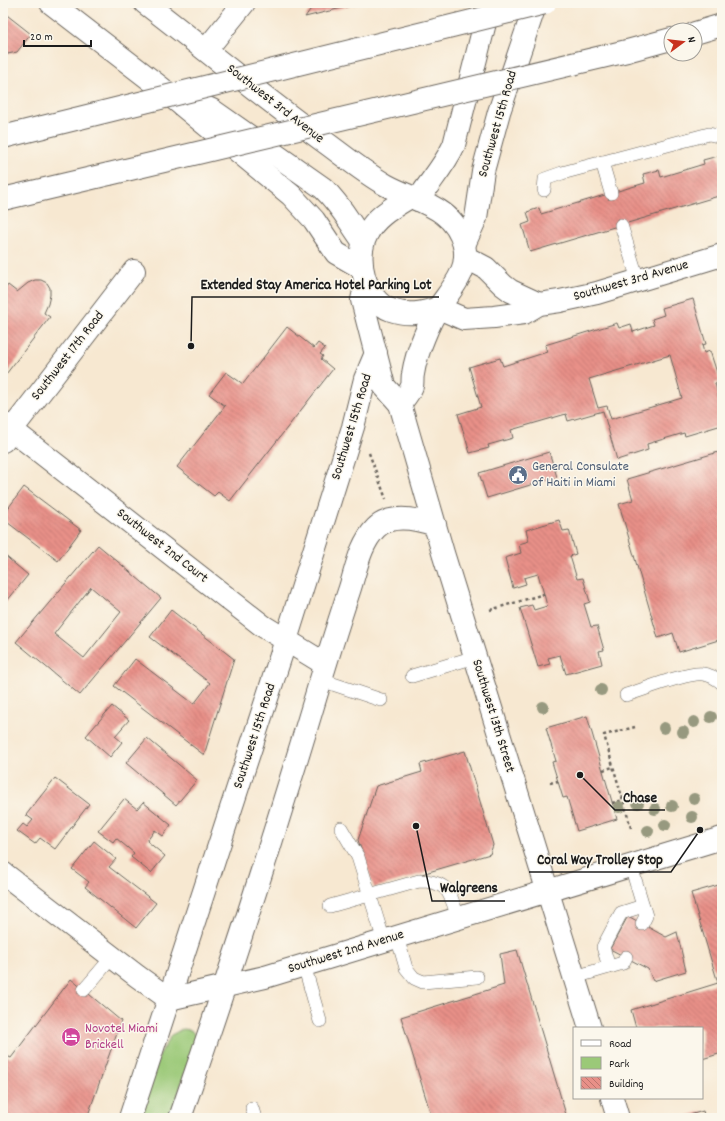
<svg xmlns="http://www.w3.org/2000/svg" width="725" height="1121" font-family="Dekko,sans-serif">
<defs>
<pattern id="building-back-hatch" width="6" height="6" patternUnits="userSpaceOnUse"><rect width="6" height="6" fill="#e89088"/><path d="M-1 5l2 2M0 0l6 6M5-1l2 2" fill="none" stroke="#bb756e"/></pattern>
</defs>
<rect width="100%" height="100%" fill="#fbf7ec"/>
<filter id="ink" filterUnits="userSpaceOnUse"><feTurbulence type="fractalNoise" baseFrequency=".025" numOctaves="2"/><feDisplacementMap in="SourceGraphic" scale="8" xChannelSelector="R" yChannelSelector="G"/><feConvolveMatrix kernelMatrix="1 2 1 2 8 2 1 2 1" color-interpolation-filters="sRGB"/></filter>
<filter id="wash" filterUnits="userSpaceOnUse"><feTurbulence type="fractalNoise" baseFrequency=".012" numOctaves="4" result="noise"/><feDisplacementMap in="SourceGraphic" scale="16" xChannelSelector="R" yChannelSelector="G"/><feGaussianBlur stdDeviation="0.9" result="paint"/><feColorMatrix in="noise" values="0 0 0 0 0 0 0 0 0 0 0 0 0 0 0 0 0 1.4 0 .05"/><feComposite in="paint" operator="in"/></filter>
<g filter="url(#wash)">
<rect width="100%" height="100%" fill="#f7e8d1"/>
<!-- green -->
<polygon fill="#9bc978" stroke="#5c724a" points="183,1029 191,1030 196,1037 171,1118 139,1118 160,1054 171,1035"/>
<g id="blocks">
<!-- building -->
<g fill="url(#building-back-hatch)" fill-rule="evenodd">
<polygon points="315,3 358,3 358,4 305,17"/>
<polygon points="3,12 31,34 17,52 3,55"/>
<polygon points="718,156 722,169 722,195 530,252 522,225 530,222 527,212 539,208 541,214 645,183 643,174 659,170 661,177 704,164 703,160"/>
<polygon points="35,280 41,280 47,283 50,288 50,295 48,304 44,313 50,317 3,378 3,292 8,285 17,292 28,283"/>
<path d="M693 299 706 344 702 345 704 353 710 351 720 382 715 383 719 399H722V425L685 436 684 433 647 444 648 450 617 460 603 411 568 421 566 414 511 430 513 438 488 445 489 448 470 453 458 414 481 407 469 367 500 358 503 366 547 352 545 345 617 323 619 328 631 324 633 332 654 325 652 319 664 315 662 308ZM670 355 682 398 611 419 607 406 598 408 589 379Z"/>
<polygon points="287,327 314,348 318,343 325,348 320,354 323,356 321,359 333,369 230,501 218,492 214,496 177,467 225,406 209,394 226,372 243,384"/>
<polygon points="722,451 722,639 679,652 673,633 658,638 619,504 633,500 627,479"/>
<polygon points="549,452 557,477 487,498 479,473"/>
<polygon points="24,487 81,530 58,561 3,519 3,515"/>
<polygon points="559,520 563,531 569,530 576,554 570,556 577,579 583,578 590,602 584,604 591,627 597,626 604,650 599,651 602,664 566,674 560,655 548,658 550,664 538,667 520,608 532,605 534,610 547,606 544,594 538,574 524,578 526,584 513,588 505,558 521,553 519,544 529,541 526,530"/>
<path d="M98 545 161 598 80 695 16 642ZM91 587 121 612 84 658 54 634Z"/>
<polygon points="3,554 28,575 3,606"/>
<polygon points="171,610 234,659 204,755 114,686 135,659 194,704 210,683 150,637"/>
<polygon points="112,706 129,720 115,736 122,742 110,757 86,736"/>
<polygon points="587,716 617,819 577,831 567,797 563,798 552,762 556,761 546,728"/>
<polygon points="147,738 197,780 176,805 126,763"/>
<polygon points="465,751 493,845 490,854 374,888 358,840 376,786 422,772 420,764"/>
<polygon points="55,778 89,804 55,849 40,838 35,844 17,831 23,824 27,827 33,820 26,815"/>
<polygon points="124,799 137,809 143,802 171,825 163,836 155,830 147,841 165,856 151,873 131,857 134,853 116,838 113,842 98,831"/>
<polygon points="94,841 116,859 109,867 156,903 136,928 85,887 89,882 72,869"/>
<polygon points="722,884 722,1053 702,1059 702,1028 636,1028 631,1010 718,983 691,893"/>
<polygon points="628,916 666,937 677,932 686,971 653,981 648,969 610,949"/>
<polygon points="517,950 567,1118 432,1118 401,1017 504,985 500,954"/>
<polygon points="71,979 121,1021 87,1118 3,1118 3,1054 11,1058"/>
<polygon points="703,1111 705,1118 680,1118"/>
</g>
</g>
</g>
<g filter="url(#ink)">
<use href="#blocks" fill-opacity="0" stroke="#69635b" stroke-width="1"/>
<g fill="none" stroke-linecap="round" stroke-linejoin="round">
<defs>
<g id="lane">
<polyline points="602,162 611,193"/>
<polyline points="544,190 545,179 562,173 709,134 722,137"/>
<polyline points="621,225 638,280"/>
<polyline points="412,676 475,657"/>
<polyline points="321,680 381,700"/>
<path d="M626 695C643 690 687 672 703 674 711 675 716 678 722 683"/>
<polyline points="341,828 358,857 384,941"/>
<polyline points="631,866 646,916 642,924"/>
<path d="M330 906 419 881C449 881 450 893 458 918"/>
<polyline points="397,937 406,968 414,978 423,982 477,977"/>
<polyline points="304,965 320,1021"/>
<polyline points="609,967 603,947 621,913 643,906"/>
<polyline points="575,977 623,963 626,957"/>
<polyline points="84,990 112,957"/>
<polyline points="252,1108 255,1118"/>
</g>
<g id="street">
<polyline points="206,50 244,3"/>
<polyline points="465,257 486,268 503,285 511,291 539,304"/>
<polyline points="439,308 464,319 494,317 524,313 539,304 560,301 597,293 722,255"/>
<polyline points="3,423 263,626 325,664"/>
<polyline points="3,441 134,271"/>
<polyline points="3,873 137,976 169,999"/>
</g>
<g id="secondary">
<polyline points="51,3 160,87 291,195 314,220 336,253 362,268"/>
<path d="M145 3C204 48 261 96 322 140 343 155 363 172 386 185 417 202 454 206 464 245 470 270 452 288 439 307 433 316 428 327 424 337 419 349 415 361 413 374 412 378 413 383 412 386 410 392 404 399 400 404"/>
<path d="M185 98 212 110 323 188C341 205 349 222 363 241"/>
<path d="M410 197C394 207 376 216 367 234 354 257 365 301 391 310 409 316 421 313 439 308"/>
<path d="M418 200C430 181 445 165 454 145L490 3"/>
<polyline points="464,245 476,218 483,171 499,112 536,3"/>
<polyline points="366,282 362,300 384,386 400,404 443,553 590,1028"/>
<polyline points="169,999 265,977 722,838"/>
<polyline points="612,1098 618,1118"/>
<polyline points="130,1118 286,640 353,427 365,379 376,353"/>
<path d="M180 1118C227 982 271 846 312 709 324 669 336 630 349 591 356 570 360 544 376 528 391 513 417 519 435 525"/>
</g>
<g id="highway">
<polyline points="695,33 722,25"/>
<polyline points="627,51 671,39"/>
<polyline points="3,137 43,127"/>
<polyline points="3,199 109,174"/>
</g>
</defs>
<!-- lane casing -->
<use href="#lane" stroke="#69635b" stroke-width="14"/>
<!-- street casing -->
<use href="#street" stroke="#69635b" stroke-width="24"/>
<!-- secondary casing -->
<use href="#secondary" stroke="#69635b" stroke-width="24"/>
<!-- highway casing -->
<use href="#highway" stroke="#69635b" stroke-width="24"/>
<!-- path -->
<g stroke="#69635b" stroke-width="2.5" stroke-dasharray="3 3" stroke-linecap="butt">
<polyline points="369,453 386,499"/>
<polyline points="490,610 544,594"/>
<polyline points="603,770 613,767"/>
<polyline points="550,783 558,781"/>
<polyline points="612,803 623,800"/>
<polyline points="631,828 604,735 635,727"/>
</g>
<!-- lane -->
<use href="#lane" stroke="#fff" stroke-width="13"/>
<!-- street -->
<use href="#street" stroke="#fff" stroke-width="22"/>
<!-- secondary -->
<use href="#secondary" stroke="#fff" stroke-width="22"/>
<!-- highway -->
<use href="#highway" stroke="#fff" stroke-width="22"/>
<defs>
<g id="highway-bridge">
<polyline points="43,127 545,3"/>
<polyline points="109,174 627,51"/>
</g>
</defs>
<!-- highway-bridge casing -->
<use href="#highway-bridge" stroke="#69635b" stroke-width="24" stroke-linecap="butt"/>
<!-- highway-bridge -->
<use href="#highway-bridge" stroke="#fff" stroke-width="22"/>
</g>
<!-- trees -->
<g fill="#97997f">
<circle cx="601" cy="690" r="6"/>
<circle cx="543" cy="707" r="6"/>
<circle cx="711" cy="717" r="6"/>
<circle cx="694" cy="722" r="6"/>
<circle cx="664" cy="728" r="6"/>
<circle cx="683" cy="732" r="6"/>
<circle cx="694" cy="799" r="6"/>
<circle cx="638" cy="803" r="6"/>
<circle cx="672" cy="806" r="6"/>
<circle cx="619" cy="807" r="6"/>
<circle cx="655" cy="809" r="6"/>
<circle cx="692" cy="817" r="6"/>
<circle cx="665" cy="825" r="6"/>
<circle cx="648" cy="831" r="6"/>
</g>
</g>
<!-- icons -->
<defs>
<symbol id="civic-disc" viewBox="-11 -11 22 22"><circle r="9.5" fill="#5c6f8a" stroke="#fbf7ec"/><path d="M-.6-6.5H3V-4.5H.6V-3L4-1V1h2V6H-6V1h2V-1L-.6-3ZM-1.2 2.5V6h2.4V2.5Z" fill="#fff"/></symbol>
<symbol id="hotel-disc" viewBox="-11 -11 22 22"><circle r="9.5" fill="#d1479c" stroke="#fbf7ec"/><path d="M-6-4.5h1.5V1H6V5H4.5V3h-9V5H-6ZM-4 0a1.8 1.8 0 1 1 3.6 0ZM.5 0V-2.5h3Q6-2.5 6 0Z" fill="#fff"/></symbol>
</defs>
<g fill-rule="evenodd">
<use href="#civic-disc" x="507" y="464" width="22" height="22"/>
<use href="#hotel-disc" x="60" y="1026" width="22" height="22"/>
</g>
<g text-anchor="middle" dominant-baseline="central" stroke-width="3" stroke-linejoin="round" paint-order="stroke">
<!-- street labels -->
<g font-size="14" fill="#1c1c1c" stroke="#fbf7ec">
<text transform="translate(275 104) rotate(38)">Southwest 3rd Avenue</text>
<text transform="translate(498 124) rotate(-74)">Southwest 15th Road</text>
<text transform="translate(631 281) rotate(-16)">Southwest 3rd Avenue</text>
<text transform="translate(68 356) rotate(-52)">Southwest 17th Road</text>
<text transform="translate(352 427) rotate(-73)">Southwest 15th Road</text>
<text transform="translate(162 546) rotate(38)">Southwest 2nd Court</text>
<text transform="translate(493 716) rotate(73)">Southwest 13th Street</text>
<text transform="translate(255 736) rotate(-72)">Southwest 15th Road</text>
<text transform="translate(346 952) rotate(-17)">Southwest 2nd Avenue</text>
</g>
<!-- service labels -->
<g font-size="14" fill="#4e5e75" stroke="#fbf7ec" text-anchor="start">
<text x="532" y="467">General Consulate<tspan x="532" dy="16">of Haiti in Miami</tspan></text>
</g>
<!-- hotel labels -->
<g font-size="14" fill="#b23c85" stroke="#fbf7ec" text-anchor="start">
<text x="85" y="1029">Novotel Miami<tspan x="85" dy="16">Brickell</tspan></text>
</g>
</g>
<!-- callouts -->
<path fill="none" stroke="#1c1c1c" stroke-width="1.5" d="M191 346L192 297H439M580 775L615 810H665M700 830L671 872H529M416 826L432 901H505"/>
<g fill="#1c1c1c" stroke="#fbf7ec" stroke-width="1.5">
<circle cx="191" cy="346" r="4"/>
<circle cx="580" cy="775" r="4"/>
<circle cx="700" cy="830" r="4"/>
<circle cx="416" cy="826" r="4"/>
</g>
<g font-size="15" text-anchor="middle" font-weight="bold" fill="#1c1c1c" stroke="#fbf7ec" stroke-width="3" stroke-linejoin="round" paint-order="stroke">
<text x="316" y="289">Extended Stay America Hotel Parking Lot</text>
<text x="640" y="802">Chase</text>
<text x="600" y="864">Coral Way Trolley Stop</text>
<text x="469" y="892">Walgreens</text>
</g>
<!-- margin -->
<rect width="725" height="1121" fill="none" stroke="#fbf7ec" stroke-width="16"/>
<!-- legend -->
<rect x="573" y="1027" width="130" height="72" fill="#fbf7ec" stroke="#a29f99"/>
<rect x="581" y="1040" width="20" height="6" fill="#ffffff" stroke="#a29f99"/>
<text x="609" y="1047" font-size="12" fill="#1c1c1c">Road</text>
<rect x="581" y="1057" width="20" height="12" fill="#9bc978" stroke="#a29f99"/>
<text x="609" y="1067" font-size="12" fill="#1c1c1c">Park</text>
<rect x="581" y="1077" width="20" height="12" fill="url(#building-back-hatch)" stroke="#a29f99"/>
<text x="609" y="1087" font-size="12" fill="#1c1c1c">Building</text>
<!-- north arrow -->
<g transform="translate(683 42) rotate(75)"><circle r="19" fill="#fbf7ec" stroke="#a29f99"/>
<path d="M0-3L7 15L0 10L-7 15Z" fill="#c8321e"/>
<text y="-6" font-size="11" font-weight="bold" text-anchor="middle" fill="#1c1c1c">N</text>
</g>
<!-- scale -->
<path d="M24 40v6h67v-6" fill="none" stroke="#1c1c1c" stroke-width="2"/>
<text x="30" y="40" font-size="12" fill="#1c1c1c" stroke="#fbf7ec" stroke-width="3" paint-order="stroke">20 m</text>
</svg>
